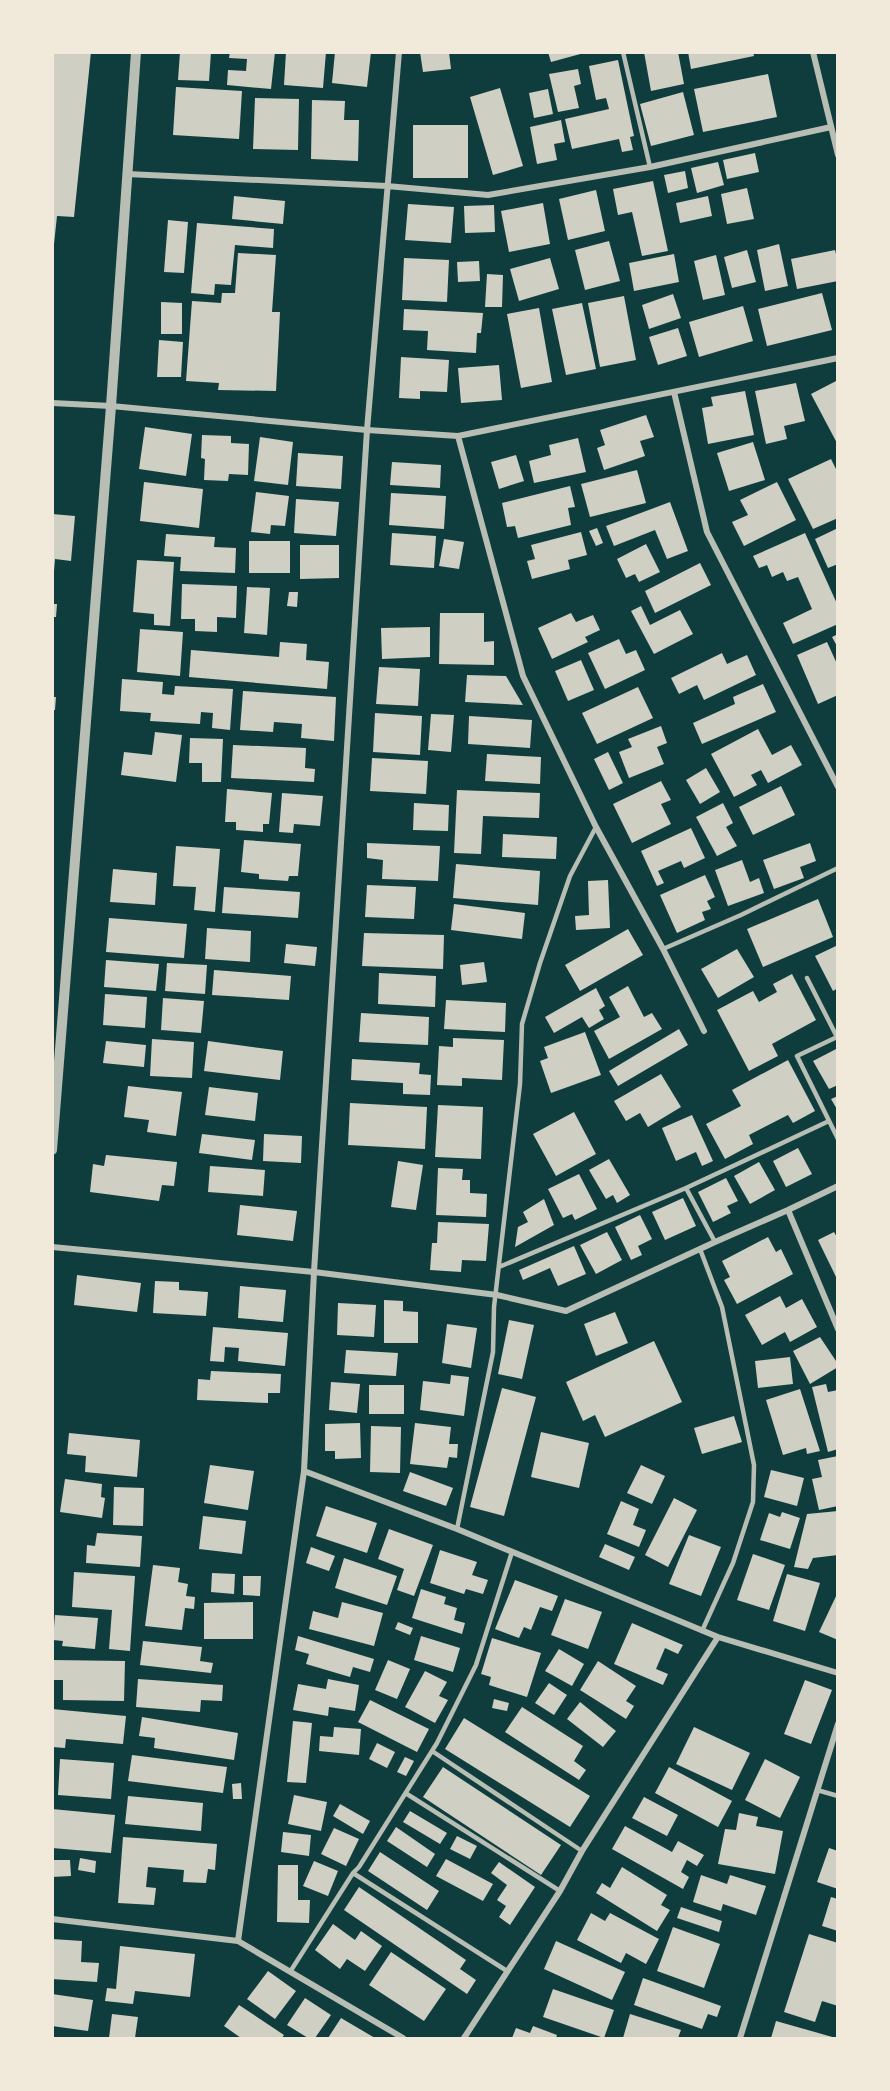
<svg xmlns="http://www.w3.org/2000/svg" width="890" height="2091" viewBox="0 0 890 2091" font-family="'Varela Round',sans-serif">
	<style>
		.building { fill: #cfcfc3 }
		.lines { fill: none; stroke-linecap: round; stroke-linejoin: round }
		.service { stroke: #b8beb3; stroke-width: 4.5 }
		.minor { stroke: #b8beb3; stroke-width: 6 }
		.tertiary { stroke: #b8beb3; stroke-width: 10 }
	</style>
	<rect width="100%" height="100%" fill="#0f3d3e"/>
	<path class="building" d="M52,52H91L74,217L57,216L54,244H52Z
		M180,52H211L209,81L178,80Z
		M230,52H275L271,89L227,85L228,70L246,71L247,59L229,58Z
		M286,52H326L323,88L284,85Z
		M335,52H371L367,87L332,83Z
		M420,52H449L451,69L423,72Z
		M548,52H584V53L551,62Z
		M644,52H678L684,84L651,91Z
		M688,52H753L754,56L691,69Z
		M618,60L634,136L630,137L633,150L622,152L619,139L572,149L565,119L609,109L606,98L596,100L589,66Z
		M578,69L581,84L574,86L579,108L558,112L549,74Z
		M768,74L777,117L703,132L694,89Z
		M176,87L242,91L239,139L173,135Z
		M500,88L523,166L493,175L470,97Z
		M548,89L553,114L534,118L529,93Z
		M683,92L694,135L651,146L640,104Z
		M255,98L299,99L298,150L253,149Z
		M312,100L345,101L344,120H359L358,161L311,159Z
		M561,120L565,142L554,144L557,160L537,164L530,127Z
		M413,125H468V178H413Z
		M755,153L759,172L727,179L723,160Z
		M718,162L724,185L697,193L691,168Z
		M685,171L688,188L668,193L664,175Z
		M653,181L668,251L642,256L632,212L618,215L613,189Z
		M747,188L754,219L727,224L721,194Z
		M596,190L605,231L568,240L559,199Z
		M234,196L285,201L283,224L232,219Z
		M708,196L712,216L680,223L676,203Z
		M543,203L550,244L509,252L501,211Z
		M408,204L454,207L451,243L405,240Z
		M494,205L495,232L465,233L464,206Z
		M168,220L188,222L184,273L164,272Z
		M197,223L274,229L273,248L235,245L231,285L215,284L214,295L191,293Z
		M609,241L620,281L585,290L575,250Z
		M779,244L788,286L765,291L757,250Z
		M747,250L756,282L732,288L724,257Z
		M835,250L838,262V281L797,289L791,259Z
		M238,253L276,255L272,312H280L276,391L218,390L219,383L186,381L192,301L221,303L222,293H235Z
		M674,254L679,282L634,291L629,263Z
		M716,255L725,295L703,300L694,261Z
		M404,258L449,260L447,302L402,300Z
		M550,258L559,289L519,301L510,269Z
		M479,261L480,281L458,282L457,262Z
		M487,274L503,275L502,307H485Z
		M822,293L832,330L767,346L758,309Z
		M673,294L681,318L649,329L642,305Z
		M624,296L636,360L600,367L588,303Z
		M161,302L182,303V334H161Z
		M582,303L596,369L566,375L552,309Z
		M743,306L753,341L699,357L689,322Z
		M539,308L552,382L521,388L507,314Z
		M404,309L483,313L481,333H477L476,353L427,350L428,331L403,330Z
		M678,328L687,356L658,365L649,337Z
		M159,340L183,342L181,377H157Z
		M401,357L449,360L447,392L420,391V399L399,398Z
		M499,365L502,400L461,403L458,368Z
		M838,380V445L811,394Z
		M796,383L805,421L784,426L787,439L766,444L755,391Z
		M745,391L754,435L708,444L702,408L713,406L711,397Z
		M646,415L654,437L640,441L645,456L604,470L597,448L605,445L600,430Z
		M145,427L192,434L186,476L139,469Z
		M202,435L231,436V443L249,444L248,475L229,474L228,481L204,480L205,459L201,458Z
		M260,437L293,442L288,485L254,481Z
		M578,438L586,472L534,483L529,461L551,455L549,445Z
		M753,442L765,480L729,491L717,453Z
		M298,453L343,456L341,489L296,486Z
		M516,455L524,481L499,489L491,462Z
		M831,459L838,473V518L813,529L788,479Z
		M392,462L441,465L440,488L390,485Z
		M637,470L646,503L590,517L581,484Z
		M144,482L203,489L199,528L140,521Z
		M777,482L796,520L744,546L732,522L748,515L740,500Z
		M570,486L575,507L568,508L571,525L518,538L515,526L507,527L502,503Z
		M256,492L289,496L285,526L271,525L270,534L251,532Z
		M391,493L446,496L444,529L389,525Z
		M296,499L339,502L336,536L294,533Z
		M670,502L688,551L667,559L655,530L614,546L606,526Z
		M52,514L75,516L71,561L55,559L54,571H52Z
		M597,528L603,543L596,546L589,531Z
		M838,528V564L828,568L815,539Z
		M581,532L587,555L568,560L570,569L532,579L527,561L535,559L531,545Z
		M392,533L436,536L434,568L390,565Z
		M805,533L838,606V624L793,644L783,623L812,609L798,577L787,581L783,572L772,577L767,565L759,568L753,556Z
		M166,534L215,537L214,547L236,548L235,573L180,571L181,557L164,556Z
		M444,539L464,542L459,569L439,566Z
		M249,541H290V573H249Z
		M646,544L660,572L639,582L635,574L626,578L617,559Z
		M300,545H339V578L300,579Z
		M137,560L174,562L170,626L154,625V614L133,612Z
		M700,563L711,585L655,613L645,591Z
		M182,584L237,586L236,618L217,617V632L195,631V619H181Z
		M247,587L270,588L267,635L244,633Z
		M289,592H298L297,607L287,606Z
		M52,604H57L56,617H52Z
		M641,606L650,625L680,610L693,634L654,654L631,611Z
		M440,613H484V642L494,641V665L439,664Z
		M571,613L576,622L593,615L600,630L585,637L588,642L552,659L538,628Z
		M430,627V657L382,659L381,628Z
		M140,629L183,632L180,676L137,672Z
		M838,634V648L832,637Z
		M619,639L626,654L636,650L645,670L605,689L588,653Z
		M280,642L307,644L306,660L329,662L327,689L189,677L191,650L279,657Z
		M827,642L838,666V695L818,704L797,655Z
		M722,653L727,664L747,655L756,675L704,700L697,685L679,694L671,678Z
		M581,660L594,690L568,701L555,671Z
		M379,667L420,669L418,706L376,704Z
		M467,675L506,676L523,705L465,702Z
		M122,679L163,682L162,694L174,695L175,686L233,689L230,730L212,728L213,713L201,712L200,724L150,721L151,713L120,711Z
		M763,684L776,712L702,744L693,723L735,704L733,697Z
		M638,687L653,718L597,744L582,713Z
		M243,691L336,697L334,741L301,738L302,724L274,722L273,732L240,730Z
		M52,697H56L55,710H52Z
		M375,713L422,716L420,755L373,752Z
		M431,714L454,715L451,752L428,750Z
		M469,716L532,720L530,748L468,744Z
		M661,726L667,743L657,747L664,764L629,778L619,752L632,747L628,739Z
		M758,729L772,755L791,745L802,765L768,783L761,770L751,775L757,785L734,797L711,754Z
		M155,732L182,735L176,782L121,775L124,752L152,755Z
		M190,738L223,739L221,782H202V763H189Z
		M233,745L306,748L305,768L315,769L314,782L231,778Z
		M608,752L623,783L609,790L594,759Z
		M487,754L541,757L540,784L485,781Z
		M372,758L428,761L426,794L370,791Z
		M706,768L720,792L700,804L686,780Z
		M661,781L671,800L661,804L671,824L632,843L613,804Z
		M781,786L795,815L753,835L739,807Z
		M227,789L272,793L269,824H263V832L236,830V822H225Z
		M457,790L540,793L539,818L483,816L481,854L454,853Z
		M282,793L323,796L320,826L294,824L293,833L279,832Z
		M414,803L449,805L448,831L413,830Z
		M723,803L733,823L726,827L737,846L717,856L696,817Z
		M691,828L705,858L684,868L681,861L658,871L664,883L657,886L641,851Z
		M503,834L557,837L556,859L502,857Z
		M244,840L301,844L298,876H289L288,881L259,879V874L241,872Z
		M367,843L440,846L438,881L382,879L383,860L367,858Z
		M810,843L816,861L800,867L804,878L774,889L763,860Z
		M176,846L220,849L215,912L194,910L196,887L173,886Z
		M742,860L750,882L759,878L764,893L728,906L715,870Z
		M456,864L540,871L538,905L453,898Z
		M113,869L157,873L155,905L110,902Z
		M705,875L715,897L707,901L711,909L702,912L705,920L677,933L660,895Z
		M608,880L610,928L576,930L575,916L589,915L588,881Z
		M367,885L416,887L414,919L365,917Z
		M224,887L300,892L298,918L222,913Z
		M818,899L833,937L763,967L747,929Z
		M454,904L525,913L522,939L451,930Z
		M109,918L187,924L184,958L106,952Z
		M207,928L251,931L250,962L205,959Z
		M628,929L643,955L580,991L565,965Z
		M364,933L444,935L443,969L362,966Z
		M286,944L317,947L315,966L284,963Z
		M838,945V988L833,991L815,956Z
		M737,949L754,977L718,998L701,969Z
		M106,960L159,964L156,991L104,987Z
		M484,962L487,982L462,985L460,965Z
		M167,963L207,965L205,994L165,991Z
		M214,970L291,976L289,1000L212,995Z
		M379,973L436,976L435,1007L378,1004Z
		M792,974L816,1020L772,1044L778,1056L749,1071L717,1010L753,991L759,1002L777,992L773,984Z
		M628,986L644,1017L652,1013L662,1029L609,1059L594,1031L620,1017L609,997Z
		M596,988L605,1006L599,1010L604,1019L589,1028L582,1017L554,1033L545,1017Z
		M105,994L147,997L145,1028L103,1025Z
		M163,998L204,1001L201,1033L161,1030Z
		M446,1000L506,1003L505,1032L444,1029Z
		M361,1013L429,1017L428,1045L359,1042Z
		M679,1029L688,1045L618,1086L609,1071Z
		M585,1032L601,1075L551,1093L540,1061L548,1058L544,1047Z
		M453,1038L504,1040L502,1080L462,1078V1086L437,1085L439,1046L453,1047Z
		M152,1039L194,1042L192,1078L150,1076Z
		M106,1041L146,1045L144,1067L103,1063Z
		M208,1041L283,1051L280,1080L204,1071Z
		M838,1048V1085L829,1089L813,1061Z
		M352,1059L420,1063L419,1074L431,1075L430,1095L403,1094V1083L351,1080Z
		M788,1060L815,1111L793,1123L788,1115L749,1135L753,1144L725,1159L706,1124L741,1106L732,1090Z
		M661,1074L681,1107L648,1127L640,1113L626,1121L614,1101Z
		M128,1086L182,1092L176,1136L147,1132L149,1120L124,1117Z
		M209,1087L258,1093L255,1121L205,1115Z
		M838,1096V1111L831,1099Z
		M350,1103L427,1107L425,1149L348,1145Z
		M438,1105L483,1107L481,1159L435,1157Z
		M574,1112L596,1154L556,1176L533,1134Z
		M692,1115L713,1161L702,1166L696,1152L676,1161L662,1128Z
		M202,1134L255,1140L252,1160L199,1153Z
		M264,1134L302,1136L301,1163L263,1161Z
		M798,1148L812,1174L786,1187L773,1161Z
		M106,1155L177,1162L174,1186L162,1185L159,1201L90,1192L93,1164L104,1166Z
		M609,1159L630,1195L617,1203L613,1195L606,1199L589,1170Z
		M398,1161L423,1165L416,1210L391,1207Z
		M759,1162L775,1190L750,1204L734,1176Z
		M210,1166L265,1170L263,1196L208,1192Z
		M438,1168L463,1169L462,1180H470V1193L487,1194L486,1217L436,1215Z
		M579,1174L597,1209L575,1220L572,1214L563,1218L548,1189Z
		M726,1178L738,1201L727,1206L731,1213L713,1222L698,1192Z
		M683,1198L696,1226L665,1240L652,1212Z
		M544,1199L554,1225L515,1247L518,1227L528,1222L523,1212Z
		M240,1205L297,1211L293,1241L237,1235Z
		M640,1215L652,1239L638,1246L642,1255L631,1260L615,1227Z
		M438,1222L489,1224L486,1261L462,1260L461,1272L430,1270L432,1243H437Z
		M607,1232L622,1260L596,1274L580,1245Z
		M834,1232L838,1239V1281L818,1240Z
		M768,1237L776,1252L781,1249L793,1274L737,1304L724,1280L730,1277L722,1261Z
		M574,1246L586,1274L558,1286L550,1268L523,1280L519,1270Z
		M77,1275L141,1283L137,1312L74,1305Z
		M155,1281L179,1282V1290L208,1292L206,1316L153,1313Z
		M240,1286L286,1290L283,1322L238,1318Z
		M780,1296L786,1308L802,1299L817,1327L790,1342L785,1332L762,1345L745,1315Z
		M384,1300L403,1301V1311L418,1312V1343H384Z
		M338,1303L376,1305L374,1337L337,1335Z
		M615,1312L628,1343L596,1356L584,1324Z
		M509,1320L534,1325L522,1379L498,1374Z
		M447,1324L477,1328L471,1368L442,1363Z
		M213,1327L288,1333L285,1366L238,1361L239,1348L225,1347L224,1362L210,1361Z
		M820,1337L838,1364V1367L810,1384L793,1351Z
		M654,1341L682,1402L605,1437L595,1415L583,1421L566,1382Z
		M346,1350L398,1353L396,1376L344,1373Z
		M790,1357L793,1384L758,1388L755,1361Z
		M211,1371L281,1374L280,1393H268V1403L197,1400L198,1379L210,1380Z
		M451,1375L469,1377L464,1416L420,1410L423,1381L450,1384Z
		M331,1382L360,1384L357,1413L329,1410Z
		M826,1384L828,1392L838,1390V1449L828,1452L812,1387Z
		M369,1385H404V1414H369Z
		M502,1388L536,1397L504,1516L470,1507Z
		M800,1389L820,1451L807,1454L806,1448L783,1455L766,1400Z
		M734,1416L742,1442L702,1454L694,1428Z
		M360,1423L361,1458L335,1459V1451H325V1424Z
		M415,1423L451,1427L449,1444H458L457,1458L449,1457L447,1468L410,1464Z
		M371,1426L401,1427L400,1473L370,1472Z
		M541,1432L589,1443L579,1488L531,1477Z
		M69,1433L140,1440L137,1477L85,1472L86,1456L67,1454Z
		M838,1456V1506L819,1510L812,1479L822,1477L818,1460Z
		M210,1465L254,1471L248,1510L204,1503Z
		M641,1465L665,1476L652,1504L627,1493Z
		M771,1470L804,1478L797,1506L764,1497Z
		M410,1472L453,1488L446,1506L403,1491Z
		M65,1479L102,1484L101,1497L105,1498L102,1518L60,1512Z
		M114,1487L144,1488L143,1526L113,1525Z
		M674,1498L697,1510L668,1567L645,1555Z
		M621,1501L639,1509L633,1525L646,1530L639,1547L607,1534Z
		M326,1506L377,1523L367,1553L316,1536Z
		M838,1511V1555L813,1558L808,1569L794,1567L807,1514Z
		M782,1512L800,1518L790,1549L760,1540L769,1513L780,1517Z
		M203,1516L246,1521L242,1554L199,1549Z
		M389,1529L433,1545L414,1596L397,1590L404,1569L378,1559Z
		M97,1533L142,1536L140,1567L86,1563L87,1545L95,1546Z
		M689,1535L721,1547L701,1596L669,1584Z
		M605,1544L635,1557L629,1570L599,1557Z
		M311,1547L335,1556L329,1571L306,1563Z
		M440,1550L477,1562L472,1575L488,1580L483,1594L466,1589L464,1594L430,1583Z
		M753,1554L785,1565L769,1610L737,1600Z
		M344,1558L397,1576L387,1605L335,1588Z
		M153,1565L180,1568L178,1582L188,1584L186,1596L195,1597L194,1609L185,1608L182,1630L145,1626Z
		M74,1572L135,1576L130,1651L109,1649L112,1610L72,1607Z
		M212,1573L235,1574L234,1594L211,1592Z
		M787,1574L820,1583L805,1631L773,1621Z
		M243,1576H261L260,1596L243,1595Z
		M515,1580L558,1596L552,1611L540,1607L531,1630L524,1627L519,1638L495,1629Z
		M421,1589L446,1597L444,1604L457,1608L454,1620L465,1623L462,1634L412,1618Z
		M838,1592V1640L819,1632Z
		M565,1599L602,1612L588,1649L551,1635Z
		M253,1602V1639H204V1603Z
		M342,1602L383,1613L374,1646L309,1629L313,1611L338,1618Z
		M55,1615L98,1618L95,1649L62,1646L63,1641L53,1640Z
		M398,1622L413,1628L410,1635L395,1629Z
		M632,1623L683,1645L678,1654L665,1648L656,1669L668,1674L663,1685L614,1664Z
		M298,1636L374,1659L370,1672L353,1667L350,1677L306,1664L309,1654L295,1650Z
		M421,1636L460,1648L453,1672L414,1660Z
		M492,1638L541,1653L527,1697L489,1685L491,1677L481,1674Z
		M143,1641L202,1647L200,1661L213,1663L211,1673L140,1665Z
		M559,1649L584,1664L572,1686L545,1671Z
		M52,1660L125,1661L124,1701L63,1700V1680H52Z
		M388,1660L410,1669L397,1699L375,1690Z
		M598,1661L636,1686L626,1701L634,1706L626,1719L580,1690Z
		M425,1671L447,1682L439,1696L448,1700L435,1723L405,1707Z
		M138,1679L223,1685L222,1701L201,1700L200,1712L136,1707Z
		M328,1679L359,1685L355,1711L329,1707L328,1716L293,1710L298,1684L326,1689Z
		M805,1680L832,1690L811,1744L784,1734Z
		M549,1683L567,1695L554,1715L535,1703Z
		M494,1699L509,1703L507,1711L492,1708Z
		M370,1700L429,1729L417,1752L358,1722Z
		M580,1702L616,1731L603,1747L567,1719Z
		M522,1707L583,1746L574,1761L586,1770L579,1780L505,1732Z
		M52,1709L126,1716L123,1744L66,1739L65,1748L52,1747Z
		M142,1717L238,1733L234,1760L154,1748L155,1738L139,1736Z
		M464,1718L590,1796L570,1827L445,1749Z
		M293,1721L312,1723L306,1783L287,1782Z
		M334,1727L361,1729L359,1755L319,1751L320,1736L333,1737Z
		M694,1727L750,1753L732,1790L676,1764Z
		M377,1743L395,1752L387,1768L369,1759Z
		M132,1755L227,1767L223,1793L128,1781Z
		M405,1757L414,1761L406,1776L397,1772Z
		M60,1759L114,1763L111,1799L58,1795Z
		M765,1759L800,1777L780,1818L745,1800Z
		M443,1767L561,1845L541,1875L423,1797Z
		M669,1767L732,1801L718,1827L655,1793Z
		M241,1783L242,1799H233L232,1784Z
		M294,1795L327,1802L321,1831L288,1824Z
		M128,1796L203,1803L201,1831L125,1824Z
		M644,1797L678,1815L667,1836L632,1818Z
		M340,1804L370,1821L363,1834L333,1816Z
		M52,1809L115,1815L111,1853L52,1848Z
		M410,1811L447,1833L440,1844L403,1822Z
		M739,1813L758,1817L756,1826L783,1831L775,1874L718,1864L725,1829L736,1830Z
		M625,1826L672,1852L678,1841L704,1855L697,1866L687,1860L681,1872L689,1877L683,1889L612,1849Z
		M396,1827L435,1854L427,1867L387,1841Z
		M334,1828L359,1839L346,1866L321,1854Z
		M283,1832L311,1835L309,1856L281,1852Z
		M457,1836L477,1846L470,1859L450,1849Z
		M123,1837L217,1844L215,1870L208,1869L206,1883L183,1882L184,1870L148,1867L146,1887L156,1888L154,1905L118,1903Z
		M829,1848L838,1851V1889L817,1882Z
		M380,1852L439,1891L427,1910L368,1871Z
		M80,1858L96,1861L95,1873L78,1870Z
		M446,1859L493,1884L483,1901L436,1876Z
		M52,1860H70L71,1876L52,1877Z
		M314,1861L338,1871L328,1896L303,1886Z
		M499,1862L535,1887L510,1925L499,1917L506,1906L497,1900L507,1885L491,1873Z
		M278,1865H298V1900H310L309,1923L277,1922Z
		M622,1867L667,1895L661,1905L670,1910L657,1931L596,1893L602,1883L610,1888Z
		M701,1875L727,1884L730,1875L766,1886L756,1915L723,1904L721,1911L693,1902Z
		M359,1887L466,1960L460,1969L476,1980L467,1994L344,1910Z
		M831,1897L838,1899V1931L822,1926Z
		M681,1907L722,1921L719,1932L677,1918Z
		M591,1913L605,1921L610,1913L659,1939L646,1964L626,1953L621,1963L577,1940Z
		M333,1924L355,1940L361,1931L382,1946L365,1971L347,1959L340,1969L315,1950Z
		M673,1927L720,1944L704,1988L657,1971Z
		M809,1934L838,1943V2006L822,2001L815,2022L784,2012Z
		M52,1939L82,1941L81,1962L99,1963L97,1982L52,1979Z
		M556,1941L625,1972L612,2000L544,1969Z
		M120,1946L195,1954L190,1997L135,1991L133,2004L105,2001L107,1988L116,1989Z
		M391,1952L446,1989L424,2021L369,1985Z
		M268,1971L296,1991L275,2019L247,1999Z
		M643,1978L721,2006L717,2017L708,2014L702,2029L634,2005Z
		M553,1989L614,2010L604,2038L543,2017Z
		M52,1994L93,2000L88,2031L52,2026Z
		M305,1998L331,2015L315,2038H308L287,2025Z
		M239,2005L284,2035L282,2038H241L224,2026Z
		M112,2014L138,2017L135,2038H109Z
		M630,2014L681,2030L678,2038H623Z
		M341,2018L375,2038H328Z
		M776,2021L836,2038H771Z
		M533,2026L557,2035L556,2038H512L516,2028L530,2033Z"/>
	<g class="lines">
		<path class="service" d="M623,52L650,167
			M663,949L741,915L838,868
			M807,978L837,1037L797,1056L838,1139
			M686,1188L715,1242
			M700,1249L722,1307L754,1465L753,1502L733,1563L702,1631
			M499,1267L686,1188L829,1121
			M457,1529L493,1352L494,1307L520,1084L522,1024L540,963L570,876L596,827
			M432,1751L582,1851
			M817,1790L838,1796
			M407,1794L560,1891
			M353,1873L507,1971
			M290,1972L353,1873L359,1867L437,1743L476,1665L512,1552"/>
		<path class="minor" d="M813,52L838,155
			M127,174L387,186L488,195L650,167L831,127
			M674,392L707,532L838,787
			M52,403L111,406L367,430L458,436L838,358
			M458,436L523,676L596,827L663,949L704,1031
			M788,1210L838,1329
			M52,1247L314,1272L497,1295L566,1311L715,1242L788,1210L838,1186
			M304,1471L457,1529L718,1637L838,1673
			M52,1919L238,1941L403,2038
			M238,1941L304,1471L314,1272L367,430L399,52
			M464,2038L560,1891L582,1851L718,1637
			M740,2038L838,1724"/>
		<path class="tertiary" d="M52,1150L111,406L136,52"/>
	</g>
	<rect width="890" height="2091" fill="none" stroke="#f1e9da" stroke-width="108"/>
</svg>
